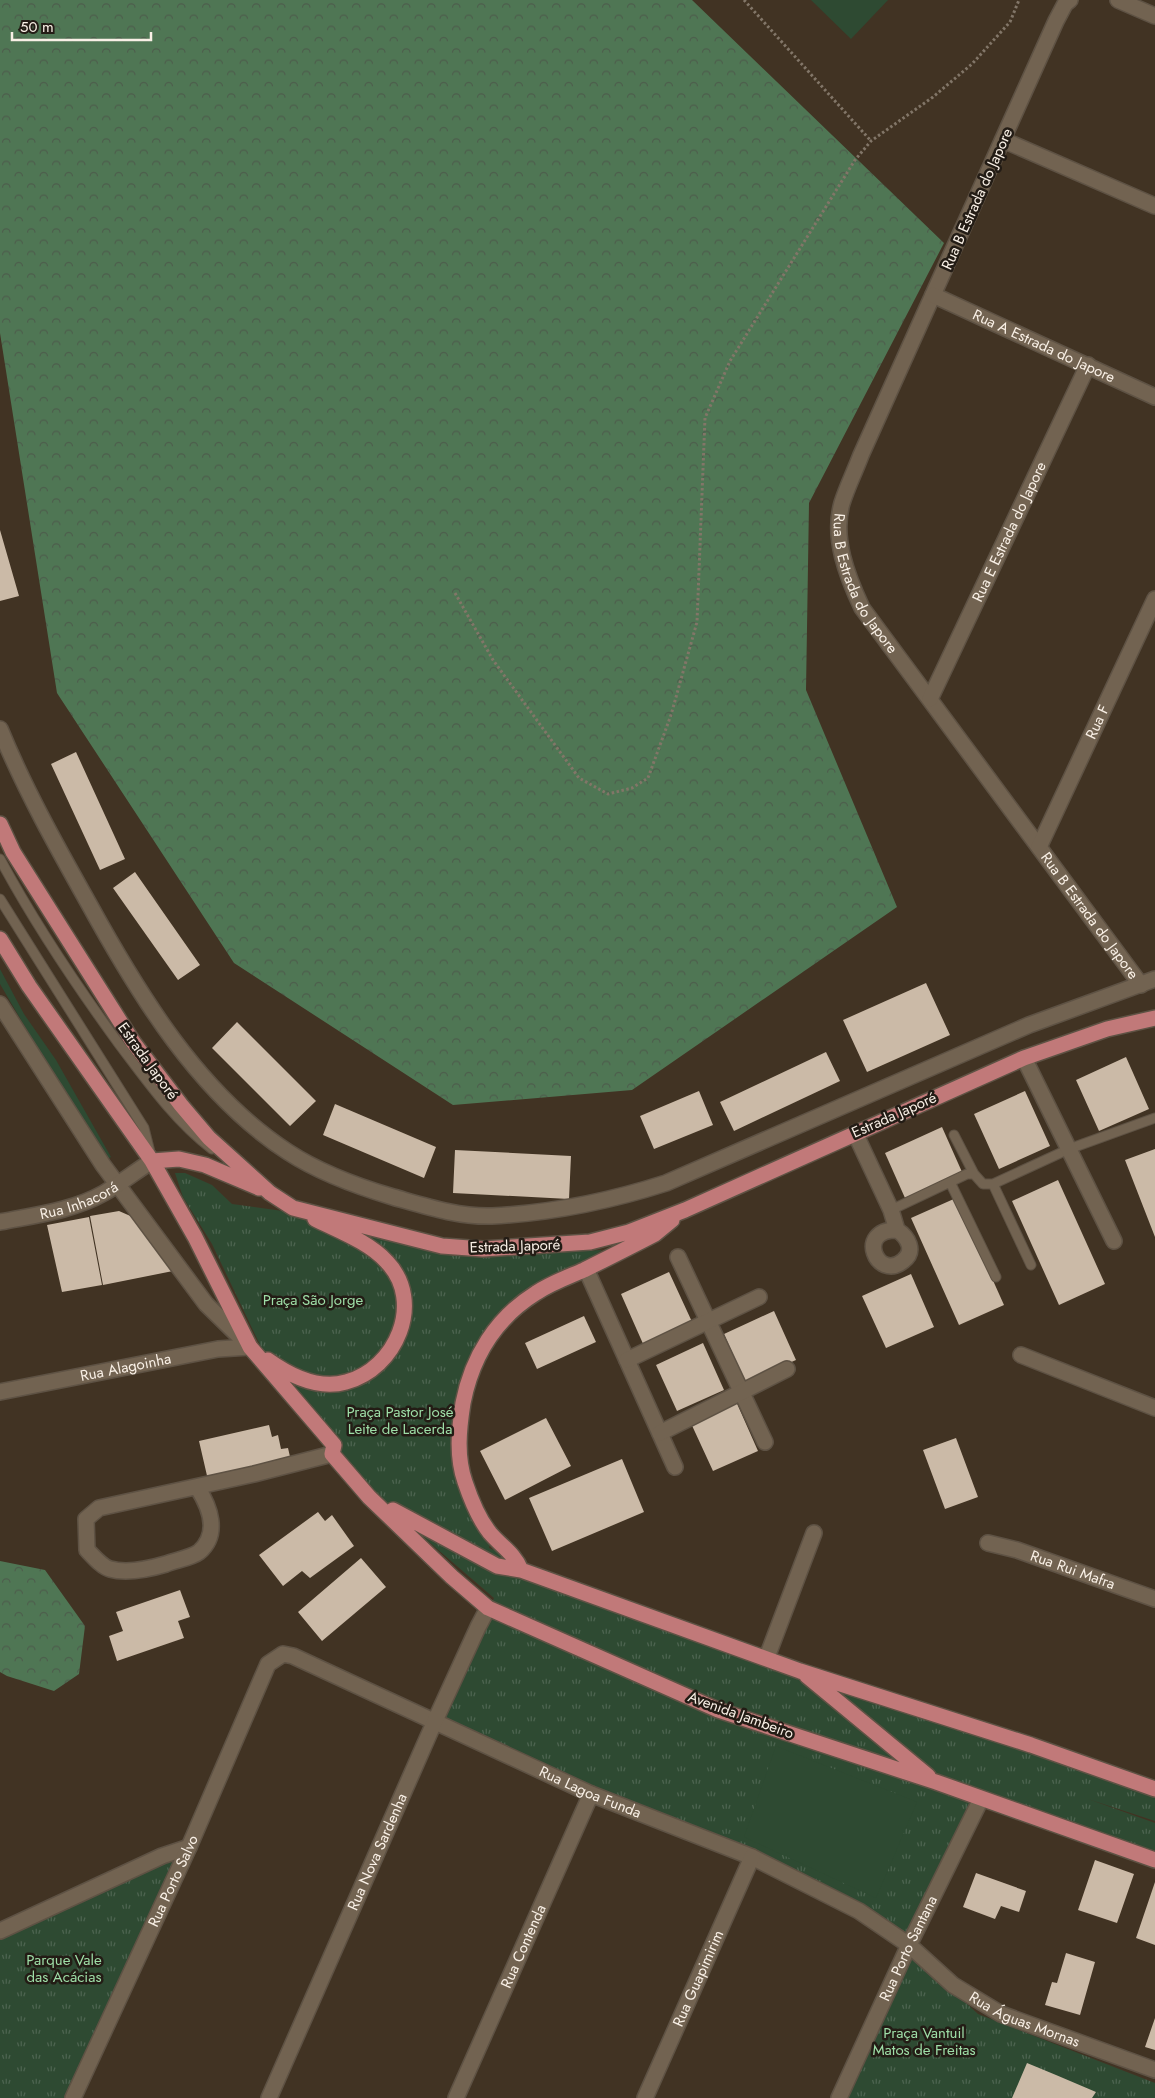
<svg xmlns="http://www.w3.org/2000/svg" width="1155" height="2098" viewBox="0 0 1155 2098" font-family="Jost,sans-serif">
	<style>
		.forest { fill: url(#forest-crowns) }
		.park { fill: url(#park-tufts) }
		.pitch { fill: #2e4a32 }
		.building { fill: #cbbaa7 }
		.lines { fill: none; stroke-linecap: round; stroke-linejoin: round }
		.lane-casing { stroke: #5e5244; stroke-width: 11 }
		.street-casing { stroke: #5e5244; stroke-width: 18 }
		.primary-casing { stroke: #5e5244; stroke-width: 18 }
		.path { stroke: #827668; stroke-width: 3; stroke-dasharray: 2.5 2.5; stroke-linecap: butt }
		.lane { stroke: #726351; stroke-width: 9 }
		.street { stroke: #726351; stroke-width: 15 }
		.primary { stroke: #c17979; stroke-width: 15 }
		.labels { text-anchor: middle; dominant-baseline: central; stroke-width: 5; stroke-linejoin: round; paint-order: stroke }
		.street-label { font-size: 15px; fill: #f9f0e6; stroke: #231c15 }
		.park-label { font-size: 15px; fill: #9edea7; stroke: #231c15 }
	</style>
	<defs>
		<pattern id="forest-crowns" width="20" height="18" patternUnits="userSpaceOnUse" patternTransform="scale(1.25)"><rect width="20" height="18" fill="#4f7654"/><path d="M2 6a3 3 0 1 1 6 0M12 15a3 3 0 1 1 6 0" fill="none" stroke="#4d5d4c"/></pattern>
		<pattern id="park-tufts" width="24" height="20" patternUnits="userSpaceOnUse" patternTransform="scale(1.25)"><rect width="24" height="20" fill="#2e4a32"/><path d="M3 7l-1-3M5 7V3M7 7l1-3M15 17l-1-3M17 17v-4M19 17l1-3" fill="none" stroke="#4d6450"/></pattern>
	</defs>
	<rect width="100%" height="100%" fill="#413323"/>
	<path class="forest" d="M0,0H692L944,243L809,503L806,690L897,907L632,1090L453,1105L234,963L57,693L0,333Z
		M0,1561L45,1570L85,1626L79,1674L54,1691L7,1676L0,1672Z"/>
	<path class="park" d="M175,1173H185L212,1185L232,1204L297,1213L454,1256L602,1250L501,1330L468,1398L466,1472L493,1534L489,1548L767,1662L1155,1791V1821L1088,1799L1155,1823V1857L977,1796L904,1946L978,2014L1155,2083V2098H837L904,1946L873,1914L435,1724L494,1598L371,1492L282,1384L261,1347L212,1244L183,1197Z
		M187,1841L78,2098H0V1929Z"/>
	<path class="pitch" d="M811,0H888L851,39Z
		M0,969L24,1014L56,1060L111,1157L104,1162L0,984Z
		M776,1746L917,1802L876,1898L744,1837Z"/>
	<path class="building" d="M0,530L19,596L0,601Z
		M76,752L125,859L100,870L51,764Z
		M135,872L200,965L178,980L113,888Z
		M926,983L950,1035L867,1072L843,1020Z
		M237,1022L316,1101L290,1126L212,1048Z
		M826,1052L840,1081L734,1131L720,1102Z
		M1126,1057L1149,1109L1099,1131L1076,1080Z
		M699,1091L713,1125L654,1149L640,1116Z
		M1025,1091L1050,1146L999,1169L974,1114Z
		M335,1104L436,1147L424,1178L323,1135Z
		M942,1127L962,1172L905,1198L885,1153Z
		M1155,1149V1237L1125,1160Z
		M455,1150L571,1156L569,1199L453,1193Z
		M1058,1180L1105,1284L1059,1305L1012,1201Z
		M956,1198L1004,1305L959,1325L911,1218Z
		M119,1211L135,1218L173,1271L103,1285L90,1216Z
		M89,1217L102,1285L62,1292L47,1225Z
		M669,1272L693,1324L644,1346L621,1294Z
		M911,1274L934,1327L886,1348L862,1296Z
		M774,1311L796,1360L745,1382L724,1334Z
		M584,1316L596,1342L537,1369L525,1343Z
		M703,1343L724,1390L677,1411L656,1365Z
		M735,1399L758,1451L713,1471L689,1419Z
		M546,1418L571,1466L505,1500L480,1451Z
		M269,1425L272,1437L278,1435L281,1449L288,1448L291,1461L208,1480L199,1441Z
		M956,1438L978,1497L945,1509L923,1450Z
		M622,1459L644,1512L552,1551L529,1498Z
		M318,1512L325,1521L332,1515L354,1546L310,1578L302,1571L283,1586L259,1555Z
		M361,1558L386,1587L322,1641L298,1612Z
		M180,1590L190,1617L178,1621L184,1638L117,1661L109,1636L123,1631L116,1612Z
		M1095,1860L1134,1874L1117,1923L1078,1910Z
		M976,1873L1026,1891L1019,1912L1001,1906L995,1919L963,1907Z
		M1155,1882V1945L1136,1938Z
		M1066,1953L1095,1962L1080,2015L1045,2005L1052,1982L1057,1983Z
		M1155,2018V2050L1145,2047Z
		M1027,2063L1056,2075L1096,2092L1092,2098H1012Z"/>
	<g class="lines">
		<g class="lane-casing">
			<path id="lane" d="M0,859C35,924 76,985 119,1044C147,1081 175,1121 212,1149
				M0,899L144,1128L151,1156
				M954,1135L974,1174
				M950,1182L996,1277
				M993,1184L1031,1265
				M891,1210L967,1174H974L983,1184H993L1069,1149L1155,1118"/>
		</g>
		<g class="street-casing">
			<g id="street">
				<path id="s1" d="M1070,0L1065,4L1056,21L861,455C855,471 847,487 842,503C832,538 847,576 862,608L1141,985"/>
				<path d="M1118,0L1155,16"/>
				<path d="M1003,140L1155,206"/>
				<path id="s2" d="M933,295L1155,397"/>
				<path id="s3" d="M930,699L1088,365"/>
				<path d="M0,729C25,790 57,847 89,904C139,995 199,1094 288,1152C320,1173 356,1186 393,1197C425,1206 458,1217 492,1216C552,1213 610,1201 666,1183L1029,1025L1155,979"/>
				<path id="s4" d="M1039,847L1155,599"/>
				<path d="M0,1004L103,1165L206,1304L248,1345"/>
				<path d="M1024,1058L1114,1241"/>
				<path d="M855,1133L891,1210L897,1230C908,1237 916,1251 903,1261C877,1282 855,1229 897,1230"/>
				<path id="s5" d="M0,1222C35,1215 72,1211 104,1193C120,1184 136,1171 152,1161"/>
				<path d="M678,1257L765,1442"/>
				<path d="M586,1269L675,1467"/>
				<path d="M1021,1355L1155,1408"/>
				<path d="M627,1360L759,1297"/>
				<path id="s6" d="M0,1392L218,1349L250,1347"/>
				<path d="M660,1433L787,1369"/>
				<path d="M197,1487C210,1507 220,1534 199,1552C191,1558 176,1560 166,1564C149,1569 128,1574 110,1569C102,1567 93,1556 87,1550L86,1519L99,1508L254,1474L332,1454"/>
				<path id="s7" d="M988,1543L1017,1550L1155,1599"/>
				<path d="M767,1657L814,1533"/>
				<path d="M0,1931L162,1856L189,1847"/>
				<path id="s8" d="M73,2098L189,1847L268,1664L283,1654L293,1656L591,1794L752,1857L859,1911L909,1945L953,1985L1001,2014L1155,2070"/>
				<path id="s9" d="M269,2098L434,1723L478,1627L488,1608"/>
				<path id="s10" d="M456,2098L591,1794"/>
				<path id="s11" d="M645,2098L752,1857"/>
				<path id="s12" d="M839,2098L909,1945L981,1799"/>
			</g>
		</g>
		<g class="primary-casing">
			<path id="primary" d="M0,824L13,852L133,1042L181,1105L209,1138L270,1193L293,1208L442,1246L483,1249L590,1242L629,1232L685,1210L1024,1058L1107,1029L1155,1018
				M0,939L29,986L152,1161L195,1237L250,1347L334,1445L332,1454L369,1497L452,1577L488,1608L718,1710L936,1782L1155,1860
				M152,1161L179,1159L205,1165L259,1188
				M268,1360C289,1375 318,1390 346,1382C396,1369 425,1302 387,1262C369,1242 339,1231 315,1219
				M393,1510L497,1566L521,1570L800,1671L1031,1745L1155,1789
				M521,1570C515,1554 501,1546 490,1533C478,1518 471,1500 465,1482C456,1456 459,1429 463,1403C472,1357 496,1318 536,1293C551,1283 568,1277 584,1270C608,1258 632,1246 655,1234L672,1220
				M807,1676L928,1776"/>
		</g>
		<path class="path" d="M744,0L871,141
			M455,593L493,660L579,778L608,794L632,788L648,778L671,715L697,622L705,418L730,361L855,160L871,141L933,97L972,64L1010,22L1019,0"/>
		<use href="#lane" class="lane"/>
		<use href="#street" class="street"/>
		<use href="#primary" class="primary"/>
	</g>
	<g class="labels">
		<g class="street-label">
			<text transform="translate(977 199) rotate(-66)">Rua B Estrada do Japore</text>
			<text stroke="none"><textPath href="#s2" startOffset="122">Rua A Estrada do Japore</textPath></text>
			<text stroke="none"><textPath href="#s3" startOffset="185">Rua E Estrada do Japore</textPath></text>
			<text stroke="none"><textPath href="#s1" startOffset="640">Rua B Estrada do Japore</textPath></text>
			<text stroke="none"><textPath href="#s4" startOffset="138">Rua F</textPath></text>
			<text stroke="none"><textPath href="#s1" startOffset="1045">Rua B Estrada do Japore</textPath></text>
			<text transform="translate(148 1061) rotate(54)">Estrada Japoré</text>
			<text transform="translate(894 1115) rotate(-24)">Estrada Japoré</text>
			<text stroke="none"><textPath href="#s5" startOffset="82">Rua Inhacorá</textPath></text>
			<text transform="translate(515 1246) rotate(-2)">Estrada Japoré</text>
			<text stroke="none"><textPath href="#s6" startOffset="128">Rua Alagoinha</textPath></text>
			<text stroke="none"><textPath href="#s7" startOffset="89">Rua Rui Mafra</textPath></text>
			<text transform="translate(741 1715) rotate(20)">Avenida Jambeiro</text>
			<text stroke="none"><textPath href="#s8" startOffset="831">Rua Lagoa Funda</textPath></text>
			<text stroke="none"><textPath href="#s9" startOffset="269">Rua Nova Sardenha</textPath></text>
			<text stroke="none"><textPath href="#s8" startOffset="239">Rua Porto Salvo</textPath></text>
			<text stroke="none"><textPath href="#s10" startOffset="166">Rua Contenda</textPath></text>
			<text stroke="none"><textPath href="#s12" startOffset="165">Rua Porto Santana</textPath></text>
			<text stroke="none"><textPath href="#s11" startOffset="131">Rua Guapimirim</textPath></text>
			<text stroke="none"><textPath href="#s8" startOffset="1325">Rua Águas Mornas</textPath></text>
		</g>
		<g class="park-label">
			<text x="313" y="1300">Praça São Jorge</text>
			<text x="400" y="1412">Praça Pastor José<tspan x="400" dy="17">Leite de Lacerda</tspan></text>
			<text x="64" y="1960">Parque Vale<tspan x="64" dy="17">das Acácias</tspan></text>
			<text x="924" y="2033">Praça Vantuil<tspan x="924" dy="17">Matos de Freitas</tspan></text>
		</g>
	</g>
	<path d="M12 32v8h139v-8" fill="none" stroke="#f9f0e6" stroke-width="2.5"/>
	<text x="20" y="32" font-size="15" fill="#f9f0e6" stroke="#231c15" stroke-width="4" paint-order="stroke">50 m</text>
</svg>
